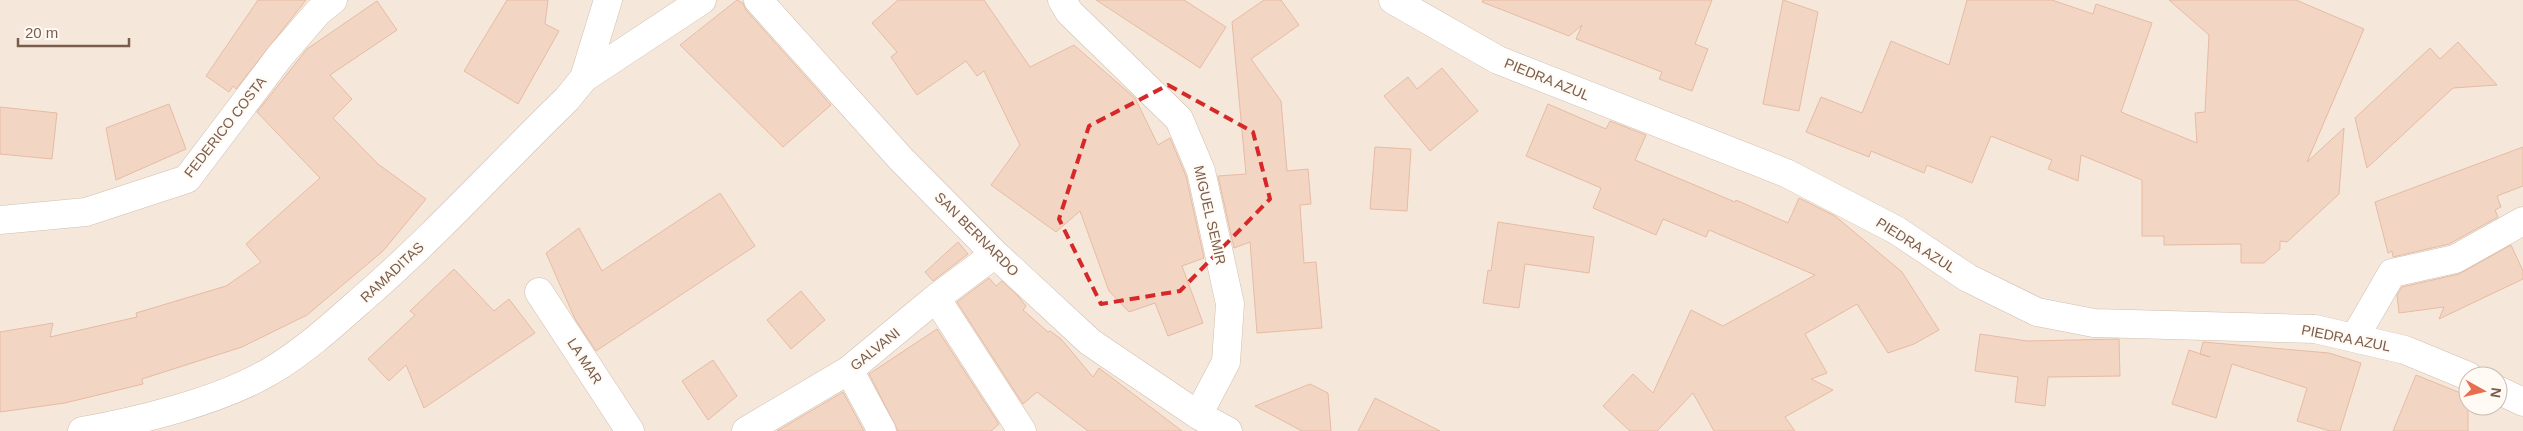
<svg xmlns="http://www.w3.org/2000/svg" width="2523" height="431" viewBox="0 0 2523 431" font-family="Helvetica,sans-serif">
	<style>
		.residential { fill: #f5e8da; fill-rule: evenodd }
		.building { fill: #f3d5c3; stroke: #e6bba3 }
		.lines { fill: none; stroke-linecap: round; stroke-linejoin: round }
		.minor-casing { stroke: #d1beb0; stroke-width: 29 }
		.minor { stroke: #fff; stroke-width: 28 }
		.marked { fill: none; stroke: #d62828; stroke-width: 4; stroke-dasharray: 10 6; stroke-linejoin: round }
		.labels { text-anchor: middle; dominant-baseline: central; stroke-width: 4; stroke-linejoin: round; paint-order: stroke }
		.street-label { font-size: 14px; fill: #7a5c4d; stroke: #fffaf3 }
	</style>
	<rect width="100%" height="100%" fill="#fdf6ec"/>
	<path class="residential" d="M0,0H2523V431H0ZM2468,376H2498V406H2468Z"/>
	<path class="building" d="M258,0H306L236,89L233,86L229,92L206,76Z
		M507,0H548L545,24L559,31L518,104L464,71Z
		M737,0L743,3L746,10L831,105L783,147L680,45Z
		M898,0H984L1030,67L1074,45L1135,98L1158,145L1170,138L1186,176L1204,258L1182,266L1203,323L1168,336L1155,303L1129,312L1109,291L1080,211L1056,232L991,185L1020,145L984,71L977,76L966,61L917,95L891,57L897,52L872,23Z
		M1096,0H1184L1226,27L1200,68Z
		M1264,0H1281L1299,25L1251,59L1281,101L1287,171L1308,169L1311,204L1300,205L1304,263L1316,262L1322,328L1257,333L1250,242L1234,248L1218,176L1246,174L1232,22Z
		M1483,0H1712L1695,44L1708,49L1692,91L1659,79L1662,72L1576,39L1582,25L1569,36L1482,2Z
		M1783,0L1818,12L1799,111L1763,104Z
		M1967,0H2052L2093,14L2096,4L2152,23L2121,112L2197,143L2195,113L2205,112L2209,35L2169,0H2296L2364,29L2307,162L2344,128L2339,194L2287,242L2280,241V249L2264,263H2241V244L2164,245V236H2142V180L2081,155L2078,181L2048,169L2052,160L1991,136L1972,183L1927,165L1924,173L1871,151L1869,157L1806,132L1821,97L1862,113L1891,41L1949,65Z
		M377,1L397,30L330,75L352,99L333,118L378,164L426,199L383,251L307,315L242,347L142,379L143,384L65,403L0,412V332L53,323L50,337L137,317L136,313L226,286L261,262L246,244L320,178L257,112L307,49Z
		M2458,42L2497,85L2453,88L2367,168L2355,118L2430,48L2440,59Z
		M1442,68L1478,111L1430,151L1384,96L1408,77L1417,89Z
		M169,104L186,149L116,180L106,128Z
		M1548,104L1606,129L1610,121L1646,135L1635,160L1735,202L1736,200L1788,223L1799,198L1835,216L1902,272L1939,330L1914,344L1888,353L1857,304L1805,334L1827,373L1811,379L1833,390L1785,417L1795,431H1714L1693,393L1657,431H1630L1603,406L1633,374L1653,393L1691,310L1723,326L1815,275L1709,230L1706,237L1663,219L1656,235L1593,208L1601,188L1526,156Z
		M0,107L57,113L52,159L0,154Z
		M1375,147L1411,149L1407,211L1370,209Z
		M2523,147V186L2497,196L2501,207L2495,210L2498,217L2449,244L2393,257L2392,251L2388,253L2375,202Z
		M720,193L755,246L596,351L575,319L546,253L579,228L602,271Z
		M1498,222L1594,237L1589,273L1525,264L1519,308L1483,303L1488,270L1491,271Z
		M958,242L968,254L933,281L925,272Z
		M2511,245L2523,271V279L2439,319L2444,307L2399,313L2397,295L2402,287L2459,274Z
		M454,269L494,311L509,299L535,333L424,408L406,365L389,381L368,359L415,315L410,311Z
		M989,278L996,286L1002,281L1018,296L1026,306L1023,310L1048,332L1050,331L1061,339L1093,377L1099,368L1182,431H1088L1037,392L1023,404L957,302Z
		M801,291L825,320L791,349L767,320Z
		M937,329L999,424L991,431H898L869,374Z
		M1980,334L2027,341L2119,339L2120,376L2048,377L2045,406L2015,402L2018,377L1975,371Z
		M2203,342L2329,353L2361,363L2340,431H2330L2297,421L2307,388L2232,364L2216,418L2172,404L2189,350L2210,357L2200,354Z
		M713,360L737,396L708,420L682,381Z
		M2416,375L2468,396V431H2393Z
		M1310,384L1328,393L1331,431H1302L1255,406Z
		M843,392L864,431H777Z
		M1375,398L1440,431H1358Z"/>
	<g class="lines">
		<g class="minor-casing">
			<path id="minor" d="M758,0L901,159L995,254L1090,342L1198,415L1228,431
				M1062,0L1069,12L1179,119L1201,171L1230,304L1226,362L1198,415
				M1393,0L1498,60L1786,173L1896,230L1968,278L2037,312L2094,323L2315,329L2405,350L2468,376
				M584,78L702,0
				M0,220L86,212L187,179L280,56L318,12L333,0
				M539,292L630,431
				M936,298L1022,431
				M2355,337L2392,273L2455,259L2523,221
				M849,370L882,431
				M2498,390L2523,402
				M82,431C139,421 219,401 269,372C302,353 333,325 361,300C434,237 498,166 567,99L584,78L608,0
				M746,431L849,370L936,298L995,254"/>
		</g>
		<use href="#minor" class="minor"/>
	</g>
	<path class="marked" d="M1168,85L1253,132L1270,199L1180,291L1101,304L1059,219L1089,126Z"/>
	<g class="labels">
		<g class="street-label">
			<text transform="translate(1547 79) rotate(22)">PIEDRA AZUL</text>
			<text transform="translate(225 127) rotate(-52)">FEDERICO COSTA</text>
			<text transform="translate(1210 215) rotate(77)">MIGUEL SEMIR</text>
			<text transform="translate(977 234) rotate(45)">SAN BERNARDO</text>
			<text transform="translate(1916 245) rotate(32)">PIEDRA AZUL</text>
			<text transform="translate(392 272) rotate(-43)">RAMADITAS</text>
			<text transform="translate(2346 338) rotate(11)">PIEDRA AZUL</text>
			<text transform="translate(875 349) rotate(-39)">GALVANI</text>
			<text transform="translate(585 361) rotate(57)">LA MAR</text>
		</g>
	</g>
	<g transform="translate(2483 391) rotate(98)"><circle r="24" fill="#fffaf3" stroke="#cabbb1"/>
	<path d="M0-4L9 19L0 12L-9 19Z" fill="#e76f51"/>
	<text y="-8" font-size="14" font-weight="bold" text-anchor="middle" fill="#7a5c4d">N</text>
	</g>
	<path d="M18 38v8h111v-8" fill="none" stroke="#7a5c4d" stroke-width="2.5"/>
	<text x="25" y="38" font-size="15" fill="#7a5c4d" stroke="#fffaf3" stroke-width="4" paint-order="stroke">20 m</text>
</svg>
